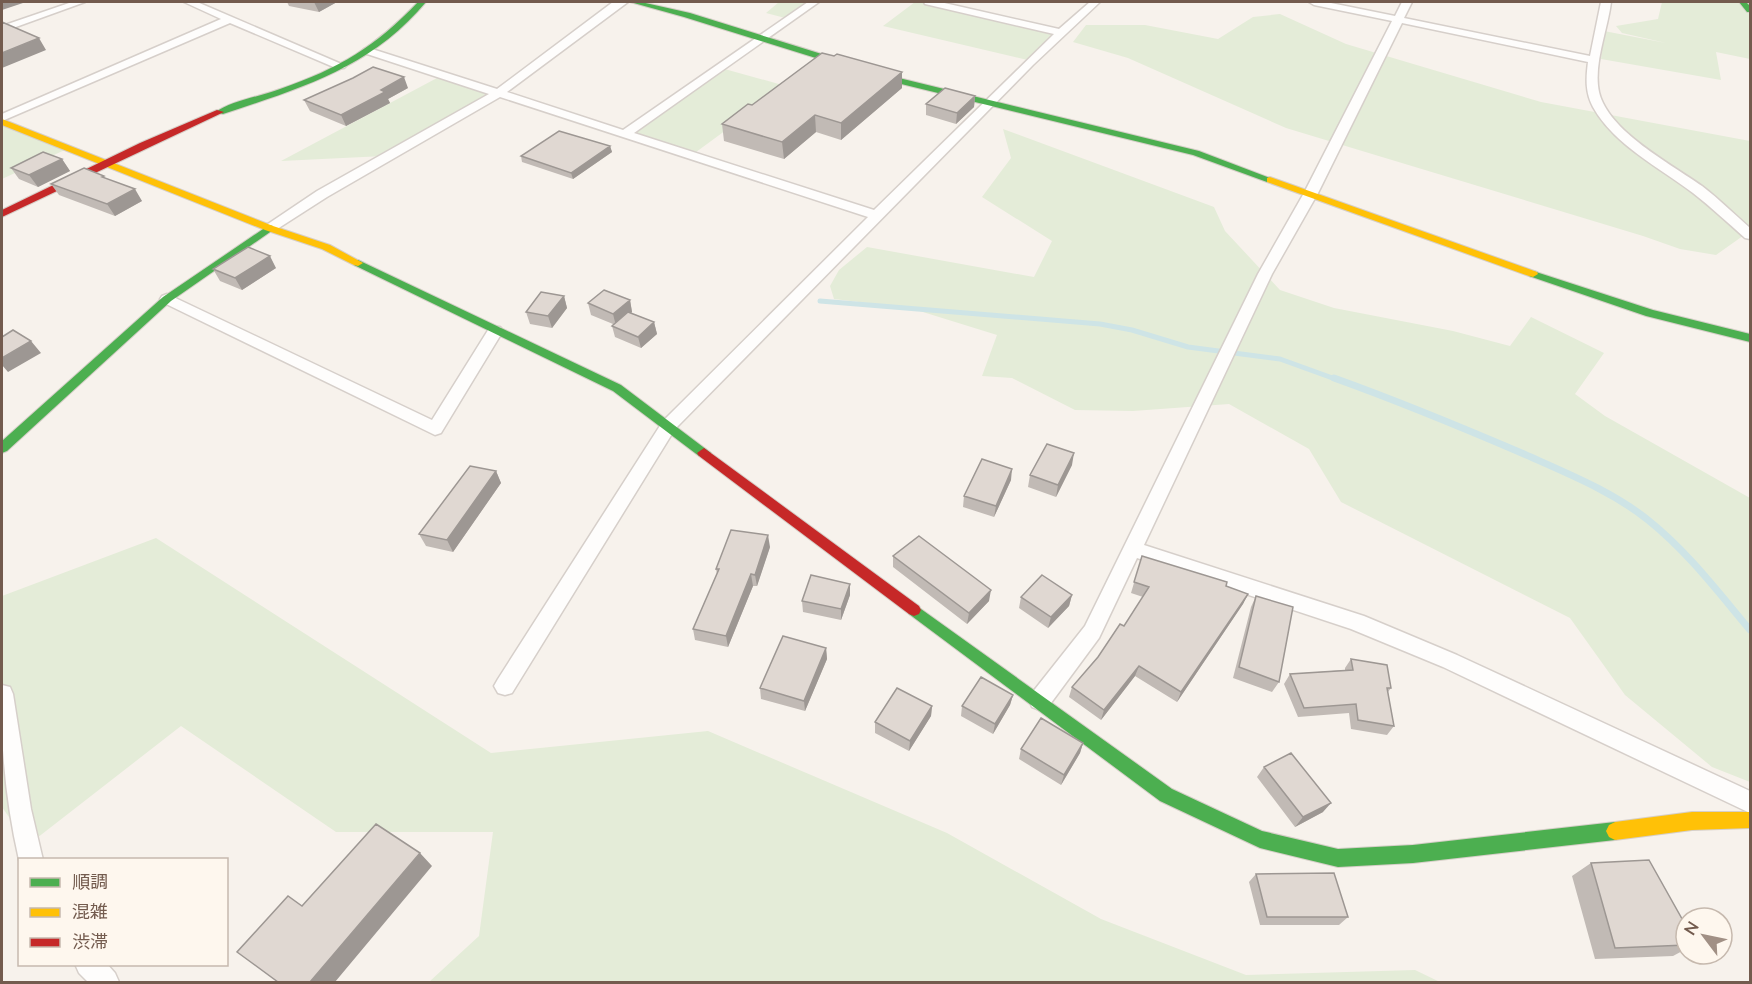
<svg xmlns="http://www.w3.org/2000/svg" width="1752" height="984" viewBox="0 0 1752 984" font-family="Lato,'Noto Sans JP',sans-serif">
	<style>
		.green { fill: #e4ecd8 }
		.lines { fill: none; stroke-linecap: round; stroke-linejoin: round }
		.stream-far1 { stroke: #cee4e6; stroke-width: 5 }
		.stream { stroke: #cee4e6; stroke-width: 7 }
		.street-casing { stroke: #d6cfca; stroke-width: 3 }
		.fast-casing { stroke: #d6cfc8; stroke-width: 2 }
		.slow-casing { stroke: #d6cfc8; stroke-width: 2 }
		.jam-casing { stroke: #d6cfc8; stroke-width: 2 }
		.street { fill: #fefdfc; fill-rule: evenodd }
		.fast { fill: #4caf50; fill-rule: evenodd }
		.slow { fill: #ffc107; fill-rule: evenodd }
		.jam { fill: #c62828; fill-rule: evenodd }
		.wall { fill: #c1bab5 }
		.shaded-wall { fill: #9d9793 }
		.building { fill: #e0d8d2; stroke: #9d9793; stroke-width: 1.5 }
	</style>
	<rect width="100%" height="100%" fill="#f7f2ec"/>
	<path class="green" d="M779,2H814L789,19L766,13Z
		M915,2H929L1062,33L1032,61L883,26Z
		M1662,2H1750V59L1716,52L1721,80L1601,59L1604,31L1666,43L1622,33L1616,26L1658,19Z
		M1280,14L1346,44L1541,102L1750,141V235L1747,233L1716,255L1680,249L1643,236L1286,128L1128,58L1073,42L1086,25H1145L1218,39L1253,17Z
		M721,68L786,86L692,155L629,132Z
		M437,78L493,91L384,156L281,161Z
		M2,122L69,148L2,179Z
		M1003,129L1214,207L1225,231L1280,290L1334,308L1453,331L1510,346L1531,317L1604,353L1575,394L1605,416L1750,498V782L1712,767L1625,695L1570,618L1341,502L1309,449L1229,404L1133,411L1075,410L1012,378L982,376L997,335L910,308L834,299L830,286L839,270L867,247L1034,277L1052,241L982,197L1011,158Z
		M156,538L491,753L708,731L947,833L1101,919L1246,975L1415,970L1440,982H429L479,936L493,832H336L181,726L28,845L2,807V596Z"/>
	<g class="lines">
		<path class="stream-far1" d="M820,301L1100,324L1132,330L1188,347L1280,359L1338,380"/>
		<path class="stream" d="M1334,378C1398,401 1461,427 1524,454C1566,473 1612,491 1648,520C1687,551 1718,592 1750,630"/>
		<g class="street-casing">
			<path id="street" d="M72,2H85L2,32V26Z
				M184,2H197L346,66L344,68H336L230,23L2,121V114L221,19Z
				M613,2H628L507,92L623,130L808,2H819L634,133L874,210L1054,34L925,4L924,2H940L1059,29L1090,2H1100L1033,65L675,429L512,693L505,695L498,693L494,686L498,679L663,421L868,217L500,97L327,197L274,231H264L262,228L317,191L489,94L364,53V49H372L497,89Z
				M1309,2H1326L1395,16L1402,2H1412L1404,18L1590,56L1601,2H1611C1608,29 1593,64 1599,92C1608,131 1671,164 1702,186C1719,199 1734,214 1750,228V239L1745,238C1728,223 1711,207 1693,193C1659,167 1614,145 1593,107C1585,92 1586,78 1588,62L1402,23L1318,193L1272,274L1144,545L1364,616L1457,655L1750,791V813L1443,667L1351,629L1137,558L1099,638L1048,707L1040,710L1032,707L1029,700L1032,693L1085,626L1258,274L1304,193L1392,21L1314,5Z
				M167,294L432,420L490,327H500L503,331L441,433L435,435L162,302L160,299L162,296Z
				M2,685L10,687L13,694L31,809L43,860H19C6,803 0,743 2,685Z
				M75,964H107L115,973L119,982H88L79,973Z"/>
		</g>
		<g class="fast-casing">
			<path id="fast" d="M418,2H426C371,68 301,88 223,114L216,112C230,101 262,96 280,89C340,68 375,47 418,2Z
				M630,2H641L690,13L899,78L1199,151L1275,180L1267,182L1193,155L893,82L684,17Z
				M1739,2H1746L1750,6V12H1747Z
				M269,225L273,226V230L171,301L7,451L2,453V441L163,297Z
				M358,260L621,385L711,453L709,456H699L613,391L354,265V261Z
				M1533,271L1653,310L1750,334V342L1646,316L1529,276V272Z
				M914,604L1172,789L1262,831L1338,849L1413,845L1615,822L1621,825L1624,831L1621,837L1615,840L1413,863L1338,867L1260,848L1160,801L909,614L907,610L909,606Z"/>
		</g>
		<g class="slow-casing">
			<path id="slow" d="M2,119L273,226L330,245L363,263L358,266L354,265L322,249L265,230L2,125Z
				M1270,177L1537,272L1538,274L1533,277L1529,276L1267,182V178Z
				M1692,812H1750V828L1692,830L1615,840L1609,837L1606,831L1609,825L1615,822Z"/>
		</g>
		<g class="jam-casing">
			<path id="jam" d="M217,110L224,112L2,217V210L140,143Z
				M704,448L919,606L921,610L919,614L914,616L909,614L699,456L697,453Z"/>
		</g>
		<use href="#street" class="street"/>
		<use href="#fast" class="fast"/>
		<use href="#slow" class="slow"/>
		<use href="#jam" class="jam"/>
	</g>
	<path class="wall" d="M287,2H337L319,12L289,6Z
		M902,72V88L841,140L816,132L784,159L724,141L722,124L752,105Z
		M408,88L388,99L390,103L346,126L310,111L304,100Z
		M975,96L974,107L956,124L926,115V104Z
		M610,146L612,152L573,179L522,162L521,156Z
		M62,159L70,171L38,187L19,179L11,168Z
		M106,179L142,201L115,216L59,195L51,184Z
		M276,268L242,290L220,281L213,269Z
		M564,296L567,308L552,328L530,324L526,312Z
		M630,300L632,312L631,313L654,322L657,334L641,348L615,337L612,326L613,324L591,315L588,303Z
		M1072,465L1056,497L1028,487L1030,475Z
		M496,471L501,483L453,552L426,546L419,534L442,504Z
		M1011,480L994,517L963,507L964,496Z
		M770,547L757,586H753L728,647L695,640L693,629L717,574L716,569Z
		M893,556L989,601L967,624L893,567Z
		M1142,556L1248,594L1243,604L1177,702L1135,676L1101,720L1069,697L1072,687L1124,626L1143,597L1131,593Z
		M850,595L841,620L803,612L802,601Z
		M1072,595L1069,606L1048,628L1019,608L1021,597Z
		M1256,596L1279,682L1272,692L1233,678L1251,607Z
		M826,648L827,659L805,711L761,699L760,688Z
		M1351,659L1391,688L1388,692L1394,726L1387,735L1351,729L1349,713L1298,717L1284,684L1290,674L1345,670V668Z
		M1013,695L1010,705L993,734L961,716L962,706Z
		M932,706L931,716L909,751L875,733V722Z
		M1083,743L1080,753L1061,785L1019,759L1021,749Z
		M1264,767L1323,812L1295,827L1257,777Z
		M1591,863L1686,926V949L1673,956L1595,959L1572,876Z
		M1256,874L1348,917L1339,925H1260L1249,882Z"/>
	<path class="shaded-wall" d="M2,2H26L2,10Z
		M314,2H337L319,12Z
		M39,38L46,50L2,68V53Z
		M902,72V88L841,140V123Z
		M404,77L408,88L388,99L390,103L346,126L341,115L381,90Z
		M975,96L974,107L956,124L957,113Z
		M815,115L816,132L784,159L782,142Z
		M610,146L612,152L573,179L571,173Z
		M62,159L70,171L38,187L29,175Z
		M135,189L142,201L115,216L107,204Z
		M270,256L276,268L242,290L235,278Z
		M564,296L567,308L552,328L548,316Z
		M630,300L632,312L616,326L613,314Z
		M654,322L657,334L641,348L638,337Z
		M31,341L41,353L8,372L2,365V358Z
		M1074,453L1072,465L1056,497L1058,485Z
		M1012,469L1011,480L994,517L996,506Z
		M496,471L501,483L453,552L447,540Z
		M768,535L770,547L757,586L755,575Z
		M751,574L753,586L728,647L726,636Z
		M850,584V595L841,620V609Z
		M991,590L989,601L967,624L969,613Z
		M1248,594L1243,604L1177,702L1181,692Z
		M1072,595L1069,606L1048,628L1051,617Z
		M826,648L827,659L805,711L804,701Z
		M1139,666L1135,676L1101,720L1104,710Z
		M1013,695L1010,705L993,734L995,724Z
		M932,706L931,716L909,751L910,741Z
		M1083,743L1080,753L1061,785L1064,775Z
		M1331,803L1323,812L1295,827L1303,817Z
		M420,853L432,866L335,982H310Z"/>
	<path class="building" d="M2,22L39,38L2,53Z
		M822,53L834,56L837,54L902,72L841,123L815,115L782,142L722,124L748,104L752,105Z
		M373,67L404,77L381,90L385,92L341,115L304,100L353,78Z
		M945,88L975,96L957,113L926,104Z
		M559,131L610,146L571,173L521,156Z
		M43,152L62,159L29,175L11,168Z
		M84,168L104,176L102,177L135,189L107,204L51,184Z
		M248,247L270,256L235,278L213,269Z
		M604,290L630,300L613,314L588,303Z
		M541,292L564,296L548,316L526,312Z
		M628,312L654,322L638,337L612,326Z
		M13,330L31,341L2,358V337Z
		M1047,444L1074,453L1058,485L1030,475Z
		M982,459L1012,469L996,506L964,496Z
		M470,466L496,471L447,540L419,534Z
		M731,530L768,535L755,575L751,574L726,636L693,629L719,569H716Z
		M919,536L991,590L969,613L893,556Z
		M1142,556L1227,582L1226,586L1248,594L1181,692L1139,666L1104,710L1072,687L1098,657L1120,624L1124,626L1149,587L1134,582Z
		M811,575L850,584L841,609L802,601Z
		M1042,575L1072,595L1051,617L1021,597Z
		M1256,596L1293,607L1279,682L1239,667Z
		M783,636L826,648L804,701L760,688Z
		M1351,659L1387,665L1391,688H1387L1394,726L1358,720L1356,704L1304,708L1290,674L1353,670Z
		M981,677L1013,695L995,724L962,706Z
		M897,688L932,706L910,741L875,722Z
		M1041,718L1083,743L1064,775L1021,749Z
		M1291,753L1331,803L1303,817L1264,767Z
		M376,824L420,853L310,982H278L237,952L288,896L302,906Z
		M1649,860L1686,926V945L1615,948L1591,863Z
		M1334,873L1348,917H1267L1256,874Z"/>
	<rect width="1752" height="984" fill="none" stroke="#735b4e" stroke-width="6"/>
	<rect x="18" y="858" width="210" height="108" fill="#fef7ee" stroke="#c6b9ae" stroke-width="1.5"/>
	<rect x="30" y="878" width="30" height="9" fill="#4caf50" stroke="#c6b9ae" stroke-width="1.5"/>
	<text x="72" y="888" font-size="18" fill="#735b4e">順調</text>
	<rect x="30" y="908" width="30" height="9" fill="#ffc107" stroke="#c6b9ae" stroke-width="1.5"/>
	<text x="72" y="918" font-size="18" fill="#735b4e">混雑</text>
	<rect x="30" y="938" width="30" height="9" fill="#c62828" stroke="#c6b9ae" stroke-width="1.5"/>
	<text x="72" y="948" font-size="18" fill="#735b4e">渋滞</text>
	<g transform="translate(1704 936) rotate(302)"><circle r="28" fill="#fef7ee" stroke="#c6b9ae" stroke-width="1.5"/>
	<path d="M0-4.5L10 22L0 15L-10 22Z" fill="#a19085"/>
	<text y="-9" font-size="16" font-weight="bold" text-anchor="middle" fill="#735b4e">N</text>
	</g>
</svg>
